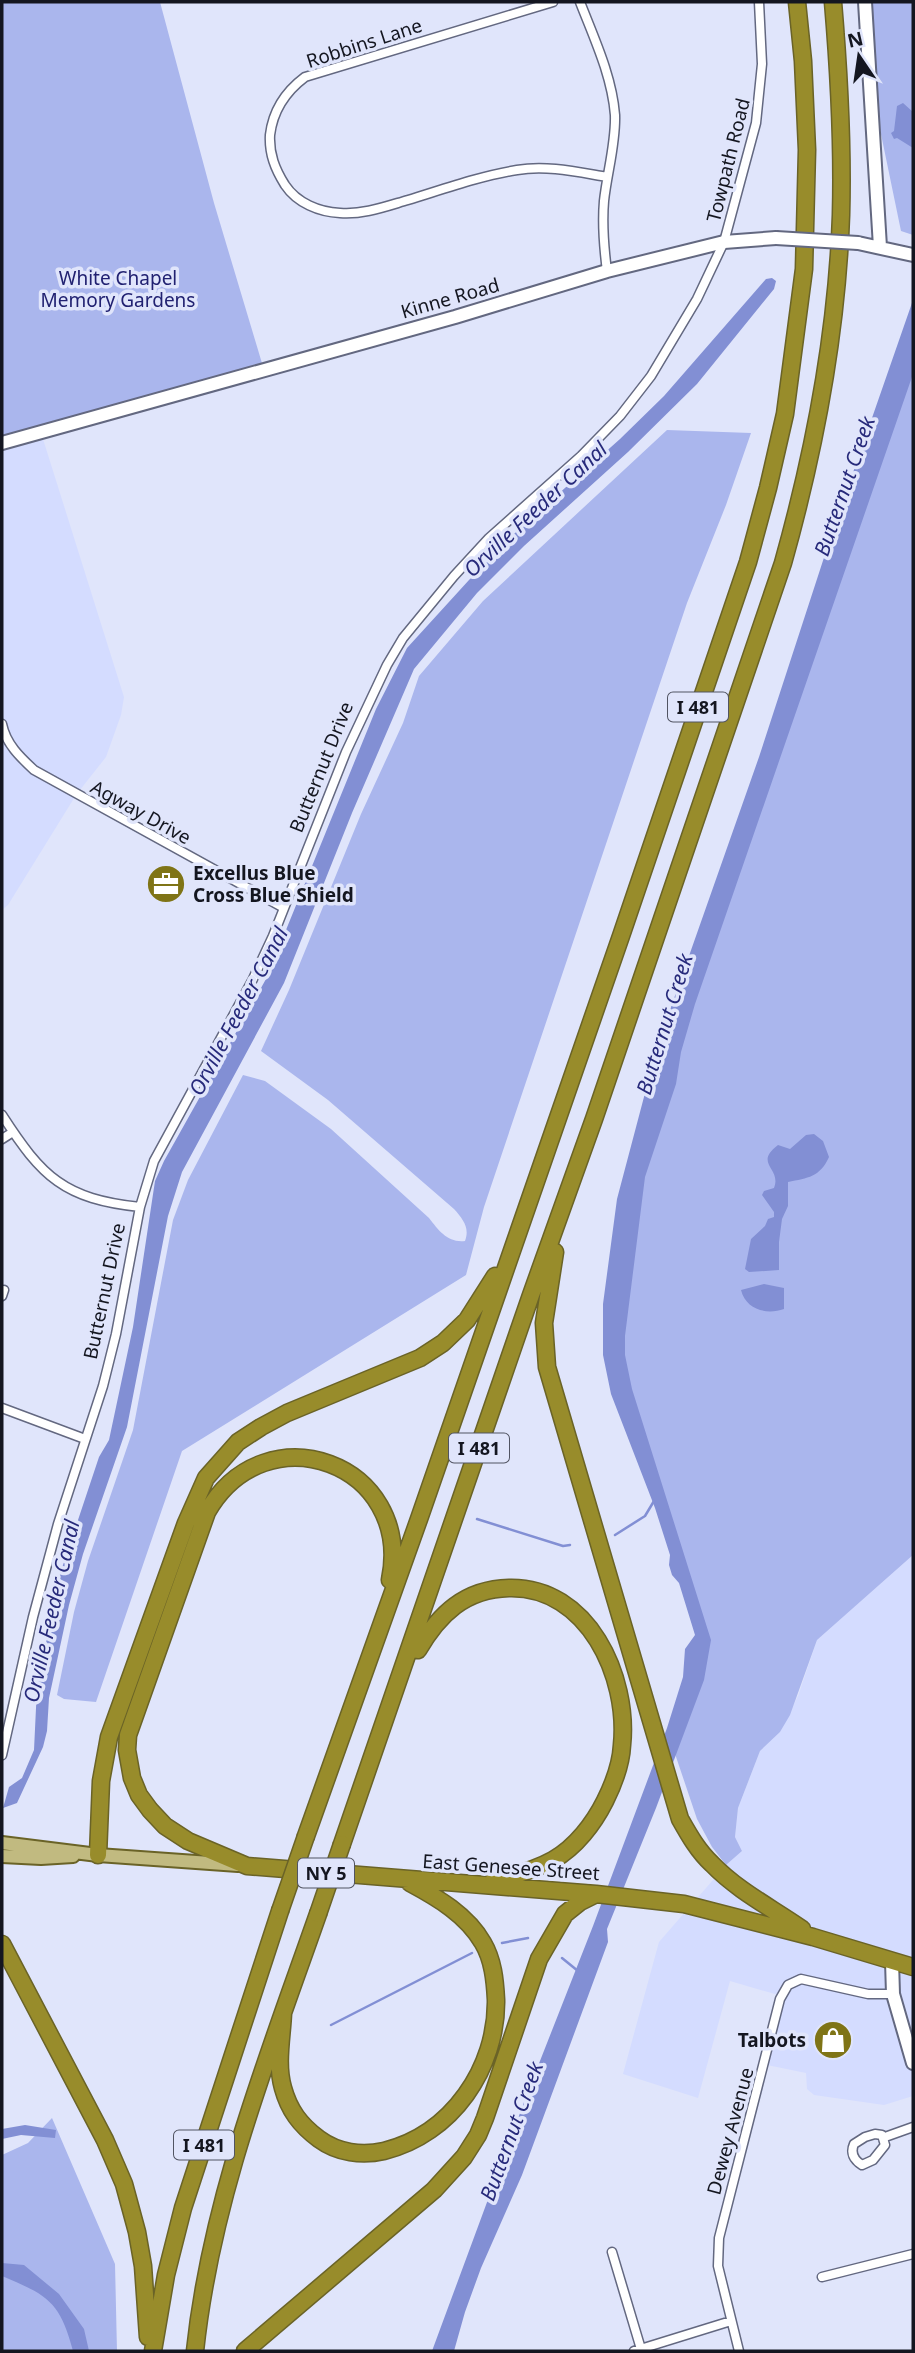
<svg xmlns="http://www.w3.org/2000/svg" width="915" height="2353" viewBox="0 0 915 2353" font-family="'Noto Sans',sans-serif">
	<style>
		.built { fill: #d4dcff }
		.green { fill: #aab6ed }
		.water { fill: #828fd4 }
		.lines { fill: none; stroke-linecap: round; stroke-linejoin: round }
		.stream { stroke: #828fd4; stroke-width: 2.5 }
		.street-casing { stroke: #636880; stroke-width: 11 }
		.secondary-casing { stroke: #636880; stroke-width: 16 }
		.primary-casing { stroke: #6a6327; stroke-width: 16 }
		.highway-casing { stroke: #6a6327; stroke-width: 19 }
		.street { stroke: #fff; stroke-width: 8 }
		.secondary { stroke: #fff; stroke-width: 12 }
		.primary { stroke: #c1ba80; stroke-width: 12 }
		.highway { stroke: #988c2b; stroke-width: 16 }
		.secondary-bridge-casing { stroke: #636880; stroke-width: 16; stroke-linecap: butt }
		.highway-bridge-casing { stroke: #6a6327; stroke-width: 19; stroke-linecap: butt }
		.secondary-bridge { stroke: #fff; stroke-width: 12 }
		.highway-bridge { stroke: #988c2b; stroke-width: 16 }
		.labels { text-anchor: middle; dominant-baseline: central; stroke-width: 7; stroke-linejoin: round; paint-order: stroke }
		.shield { fill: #e0e5fb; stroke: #515462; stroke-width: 2 }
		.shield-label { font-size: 18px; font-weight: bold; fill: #141620 }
		.street-label { font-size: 19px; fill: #141620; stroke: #e0e5fb }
		.park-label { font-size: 19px; fill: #212171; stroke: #e0e5fb }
		.poi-label { font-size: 19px; font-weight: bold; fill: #141620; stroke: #e0e5fb; text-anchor: start }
		.water-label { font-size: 21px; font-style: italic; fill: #272a7b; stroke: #e0e5fb }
	</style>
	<rect width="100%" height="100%" fill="#e0e5fb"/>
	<path class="built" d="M43,439L124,697L121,715L106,757L76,795L8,905L2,910V451Z
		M913,1555V2096L884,2105L814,2095L807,2089L806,2073L767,2065L785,1997L730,1981L698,2098L623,2074L659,1942L726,1865L742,1851L735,1837L738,1808L760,1751L780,1732L798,1696L817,1640Z"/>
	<path class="green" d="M2,2H160L214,203L264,370L2,443Z
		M865,2H913V235L901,231L869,76Z
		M913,329V1555L817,1640L790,1715L780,1732L760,1751L738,1808L735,1837L742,1851L726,1865L712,1847L697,1819L670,1739L700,1627L616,1361L628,1202Z
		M667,430L751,433L726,505L687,603L484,1207L466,1275L182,1451L96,1702L64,1699L57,1695L74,1612L88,1561L133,1430L173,1220L188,1180L243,1075L265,1081L331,1129L429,1218C439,1231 448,1243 465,1241C470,1228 463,1219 454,1209L328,1100L261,1051L289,990L361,814L403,723L419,676L483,601Z
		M52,2118L115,2264L117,2351H2V2155L28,2143Z"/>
	<path class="water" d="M903,103L913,112V148L897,138L894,139L891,133L894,131L897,106Z
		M772,278L776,281L774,289L697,384L628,452L524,546L477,593L414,669L352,813L284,983L182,1172L168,1216L127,1427L83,1554L69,1605L49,1698L47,1731L43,1747L17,1803L3,1808L9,1787L22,1778L34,1750L37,1687L60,1574L99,1457L109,1440L133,1327L155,1181L164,1161L266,979L376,709L407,648L469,580L520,528L620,439L664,396L766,279Z
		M913,300V374L695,1004L681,1052L676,1084L645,1177L625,1336V1355L632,1389L711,1640L704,1680L656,1808L607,1929L608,1942L522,2175L481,2268L465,2312L454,2351H432L527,2094L593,1926L667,1728L683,1677L685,1649L695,1635L679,1583L672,1575L669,1565L670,1555L655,1508L611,1394L603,1355V1304L617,1199L658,1044L759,757L832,533Z
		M814,1134L823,1141L829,1157C820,1177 808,1178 788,1182V1206L782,1219L779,1242V1270L749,1272L745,1269L751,1239L765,1226L768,1219L774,1217V1212L762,1195L764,1191L774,1188C782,1168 753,1164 778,1145L790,1149L806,1135Z
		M764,1284L784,1288V1309C767,1315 746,1310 741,1290Z
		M25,2125L56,2130L55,2138L21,2135L2,2139V2129Z
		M2,2263L24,2265L59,2294L84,2329L89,2351H73C60,2301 47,2295 2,2276Z"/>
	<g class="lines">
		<path class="stream" d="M477,1519L563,1546L570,1545
			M615,1535L645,1516L654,1501
			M502,1943L528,1938
			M562,1958L578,1971
			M331,2025L472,1953"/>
		<g class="street-casing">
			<path id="street" d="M553,2L305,77C285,92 273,110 270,135C269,154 275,169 285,185C297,203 319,212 340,213C363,215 387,206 408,200C444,189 480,176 517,170C547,165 577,172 607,177
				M580,2C594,38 612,76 615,115C616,143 607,173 604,201C602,224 604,248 607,271
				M2,724C6,744 20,757 34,770L284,908
				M2,1115C42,1177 64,1199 140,1207
				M2,1139L13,1132
				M2,1296L4,1290
				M2,1408L85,1439
				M2,1755L33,1617L58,1524L103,1386L116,1334L140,1207L154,1161L252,981L273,936L346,752L387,665L403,638L454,576L489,538L581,456L620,416L651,376L697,299L724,242L756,123L762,64L759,2
				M875,2134L882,2135L885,2145L873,2160L862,2165C854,2160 850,2153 854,2144L865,2137Z
				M885,2137L913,2127
				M612,2252L641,2349
				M822,2277L913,2254
				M634,2351L731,2321
				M739,2351L718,2266L719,2238L780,1999L788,1985L801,1979L868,1994H893"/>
		</g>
		<g class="secondary-casing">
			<path id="secondary" d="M865,2L880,247
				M858,243L913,255
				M2,443L455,317L607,271L724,242L776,238
				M892,1961L893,1994L913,2063"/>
		</g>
		<g class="primary-casing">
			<path id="primary" d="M2,1843L98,1855L238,1865
				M2,1856L41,1858L73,1856"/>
		</g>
		<g class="highway-casing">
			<path id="highway" d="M555,1252L544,1323L547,1367L680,1819C689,1835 698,1851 712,1864C738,1891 772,1908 802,1929
				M390,1580C414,1464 266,1409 207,1512L128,1735L127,1750L132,1778L139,1795L150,1810L165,1826L188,1841L247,1866L596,1894L684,1904L813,1937L913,1967
				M418,1650C439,1614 465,1589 509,1588C588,1586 629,1677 622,1745C621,1765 614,1783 605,1801C594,1823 576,1847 553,1860C535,1870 513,1876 493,1881
				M306,1836L419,1519L621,936L748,562L768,488L785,414L804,269L807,150L803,61L797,2
				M342,1844L531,1295L594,1119L783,563C815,449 837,333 841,215C843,144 839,73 833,2
				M98,1855L101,1781L109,1737L186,1523L206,1478L238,1442L261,1427L287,1413L420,1358L443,1343L467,1320L495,1276
				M2,1944L105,2140L124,2184L137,2232L143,2266L148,2337
				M283,2013C282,2037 276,2064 283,2088C289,2110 300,2125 319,2139C338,2153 362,2156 384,2151C452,2134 497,2068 496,2000C495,1980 493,1960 483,1943C467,1915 438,1898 410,1883
				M153,2351L166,2275L183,2208L280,1911
				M195,2351C211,2199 268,2057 318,1914
				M245,2351L434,2190L464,2157L478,2135L485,2118L539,1959L565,1914L580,1902L596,1894"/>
		</g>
		<use href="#street" class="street"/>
		<use href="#secondary" class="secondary"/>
		<use href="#primary" class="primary"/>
		<use href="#highway" class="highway"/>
		<g class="secondary-bridge-casing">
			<path id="secondary-bridge" d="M776,238L858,243"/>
		</g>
		<g class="highway-bridge-casing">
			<path id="highway-bridge" d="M280,1911L306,1836
				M318,1914L342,1844"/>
		</g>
		<use href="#secondary-bridge" class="secondary-bridge"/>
		<use href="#highway-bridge" class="highway-bridge"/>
	</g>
	<defs>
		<g id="office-disc" transform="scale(2.0125)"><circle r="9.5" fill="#7f7416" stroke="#e0e5fb"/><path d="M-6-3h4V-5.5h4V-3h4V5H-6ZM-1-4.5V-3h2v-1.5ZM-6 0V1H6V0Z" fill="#fff"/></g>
		<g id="shop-disc" transform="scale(2.0125)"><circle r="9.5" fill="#7f7416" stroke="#e0e5fb"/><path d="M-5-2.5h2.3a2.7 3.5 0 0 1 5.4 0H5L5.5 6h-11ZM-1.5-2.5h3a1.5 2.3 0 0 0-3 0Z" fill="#fff"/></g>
	</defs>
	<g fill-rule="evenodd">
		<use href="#office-disc" x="166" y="884"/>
		<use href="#shop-disc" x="833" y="2040"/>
	</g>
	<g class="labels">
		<g class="shield">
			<rect x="668" y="692.5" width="60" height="29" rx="5"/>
			<rect x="449" y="1433.5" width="60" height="29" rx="5"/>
			<rect x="298" y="1858.5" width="56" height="29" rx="5"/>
			<rect x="174" y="2130.5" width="60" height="29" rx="5"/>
		</g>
		<g class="shield-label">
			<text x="698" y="707">I 481</text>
			<text x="479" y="1448">I 481</text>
			<text x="326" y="1873">NY 5</text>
			<text x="204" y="2145">I 481</text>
		</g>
		<g class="street-label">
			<text transform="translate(364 43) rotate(-18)">Robbins Lane</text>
			<text transform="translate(728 160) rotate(-76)">Towpath Road</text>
			<text transform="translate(450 298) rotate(-16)">Kinne Road</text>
			<text transform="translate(321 767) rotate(-68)">Butternut Drive</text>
			<text transform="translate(141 812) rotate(29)">Agway Drive</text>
			<text transform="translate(104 1291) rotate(-78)">Butternut Drive</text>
			<text transform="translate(511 1867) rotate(4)">East Genesee Street</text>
			<text transform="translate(730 2131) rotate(-75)">Dewey Avenue</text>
		</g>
		<g class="park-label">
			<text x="118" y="278">White Chapel<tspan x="118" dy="22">Memory Gardens</tspan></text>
		</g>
		<g class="poi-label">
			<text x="193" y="873">Excellus Blue<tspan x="193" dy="22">Cross Blue Shield</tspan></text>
			<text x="806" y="2040" text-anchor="end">Talbots</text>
		</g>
		<g class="water-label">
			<text transform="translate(844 486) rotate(-71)">Butternut Creek</text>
			<text transform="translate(535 509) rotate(-43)">Orville Feeder Canal</text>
			<text transform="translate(238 1011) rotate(-62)">Orville Feeder Canal</text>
			<text transform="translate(664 1024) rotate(-73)">Butternut Creek</text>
			<text transform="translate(51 1611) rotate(-77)">Orville Feeder Canal</text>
			<text transform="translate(511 2131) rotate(-70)">Butternut Creek</text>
		</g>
	</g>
	<rect width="915" height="2353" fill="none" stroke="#141620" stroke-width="7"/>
	<g transform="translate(859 56) rotate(347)" stroke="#e0e5fb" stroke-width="5" paint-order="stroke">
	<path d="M0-5L12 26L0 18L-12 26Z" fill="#141620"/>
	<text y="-10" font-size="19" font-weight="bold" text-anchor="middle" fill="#141620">N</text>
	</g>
</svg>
